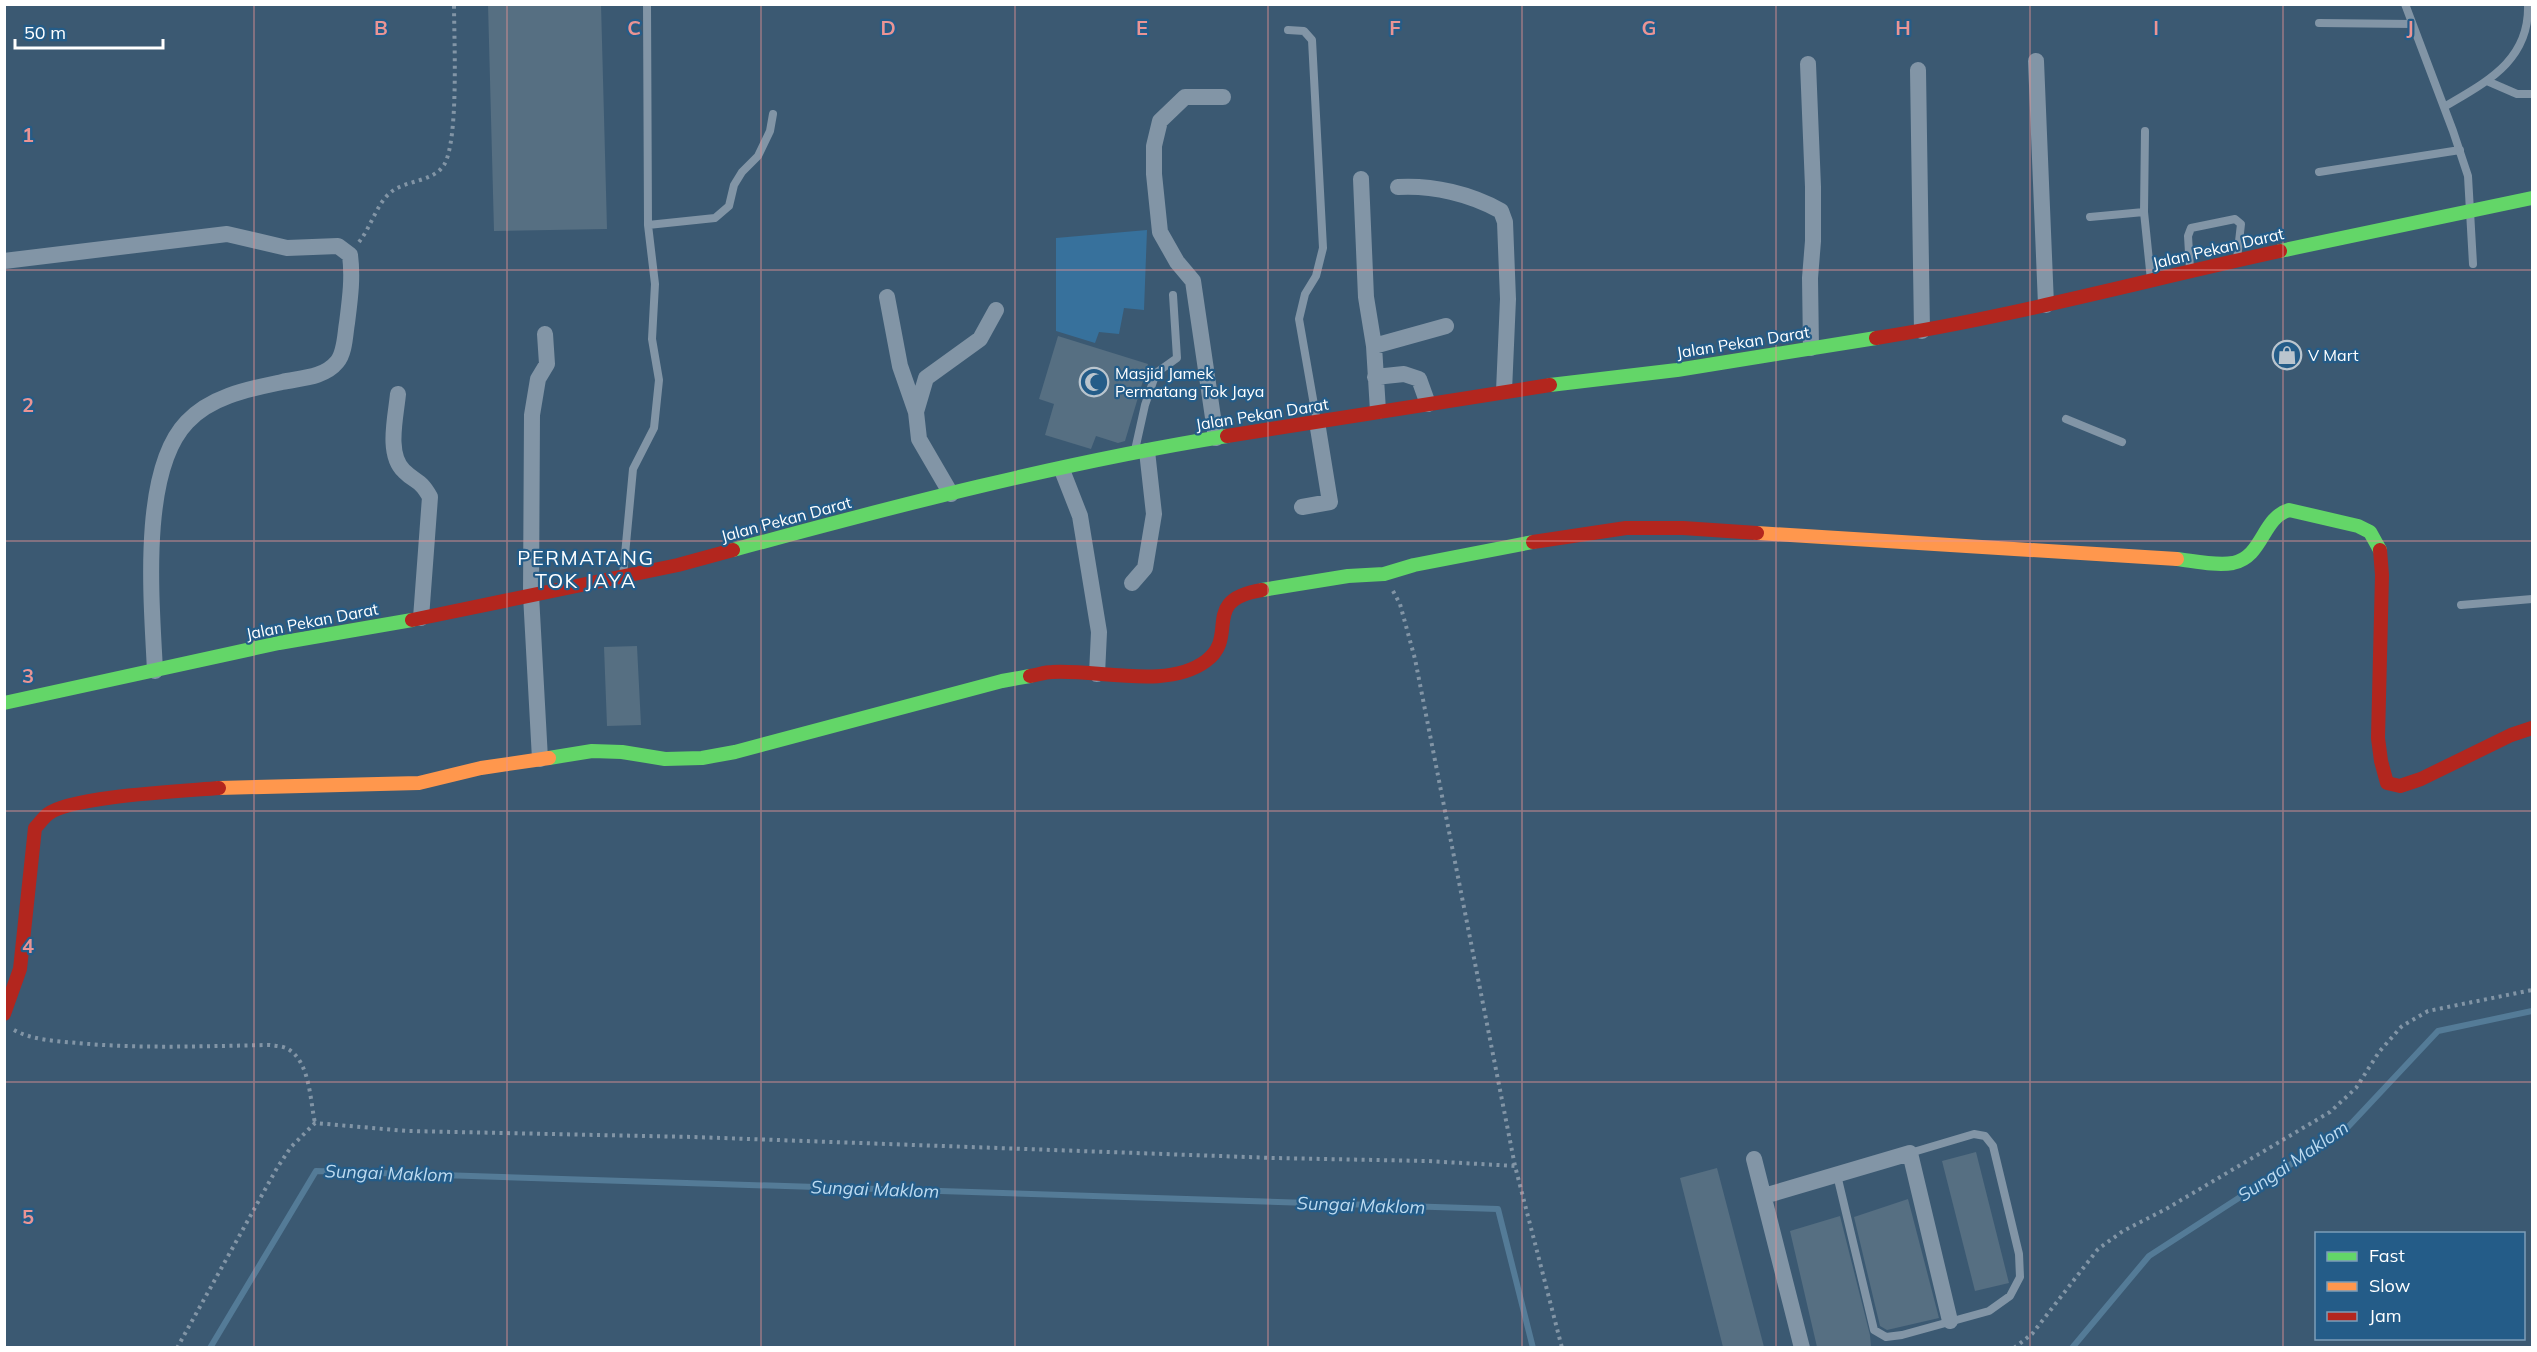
<svg xmlns="http://www.w3.org/2000/svg" width="2537" height="1352" viewBox="0 0 2537 1352" font-family="Mulish,sans-serif">
	<style>
		.green { fill: #37719c }
		.lines { fill: none; stroke-linecap: round; stroke-linejoin: round }
		.stream { stroke: #547b97; stroke-width: 6 }
		.building { fill: #566f82 }
		.path { stroke: #8295a6; stroke-width: 4; stroke-dasharray: 3 4.5; stroke-linecap: butt }
		.lane { stroke: #8295a6; stroke-width: 8 }
		.street { stroke: #8295a6; stroke-width: 16 }
		.fast { stroke: #63d668; stroke-width: 14 }
		.slow { stroke: #ff974d; stroke-width: 14 }
		.jam { stroke: #b3261e; stroke-width: 14 }
		.grid { fill: none; stroke: #ea9494; stroke-width: 1.5; stroke-opacity: 0.55 }
		.labels { text-anchor: middle; dominant-baseline: central; stroke-width: 4.5; stroke-linejoin: round; paint-order: stroke }
		.street-label { font-size: 16px; fill: #fff; stroke: #245c88 }
		.poi-label { font-size: 16px; fill: #fff; stroke: #245c88; text-anchor: start }
		.water-label { font-size: 18px; font-style: italic; fill: #bcdaf0; stroke: #245c88 }
		.quarter-label { font-size: 20px; letter-spacing: 1.5px; fill: #fff; stroke: #245c88 }
		.grid-label { font-size: 20px; text-anchor: middle; font-weight: bold; fill: #ea9494; stroke: #245c88; stroke-width: 4.5; stroke-linejoin: round; paint-order: stroke }
	</style>
	<rect width="100%" height="100%" fill="#3b5972"/>
	<path class="green" d="M1147,230L1144,310L1124,308L1119,334L1099,332L1095,343L1056,331V238Z"/>
	<g class="lines">
		<path class="stream" d="M210,1348L316,1171L1498,1209L1533,1348
			M2072,1348L2149,1256L2347,1128L2438,1031L2532,1011"/>
	</g>
	<path class="building" d="M488,4H601L607,229L494,231Z
		M1058,336L1148,364L1125,441L1118,443L1096,436L1091,449L1045,435L1054,404L1039,399Z
		M637,646L641,725L607,726L604,647Z
		M1976,1152L2009,1283L1975,1291L1942,1161Z
		M1717,1168L1764,1347H1723L1680,1178Z
		M1908,1199L1939,1318L1887,1330L1880,1326L1854,1217Z
		M1840,1216L1870,1335L1871,1347H1817L1790,1231Z"/>
	<g class="lines">
		<path class="path" d="M359,242C371,227 377,203 391,192C406,180 433,182 444,165C459,140 454,39 454,4
			M1393,591L1400,604L1415,659L1515,1166L1562,1348
			M14,1030C32,1040 56,1041 77,1043C141,1049 205,1046 270,1045C276,1046 283,1046 288,1049C310,1062 310,1100 315,1123
			M177,1348L277,1168L291,1147L315,1123L407,1131L694,1137L1274,1158L1427,1161L1515,1166
			M2014,1348L2032,1334L2098,1249L2123,1231L2166,1209L2330,1112L2356,1088L2379,1052L2402,1026L2428,1011L2532,990"/>
		<path class="lane" d="M2405,4L2453,131L2468,176L2473,264
			M2319,23L2412,24
			M1288,30L1304,31L1312,40L1323,248L1316,276L1305,294L1299,319L1317,422
			M2487,81L2517,94H2532
			M2444,107C2486,82 2530,61 2528,4
			M2145,131L2144,212L2151,280
			M2319,172L2460,150
			M2090,217L2144,212
			M648,225L715,218L729,206L734,185L742,172L758,156L770,131L773,114
			M2190,269L2188,236L2191,228L2235,219L2241,224L2237,259
			M2066,419L2122,442
			M1135,450L1145,405L1156,373L1177,358L1173,295
			M623,576L633,469L654,428L659,380L652,339L655,284L648,225L647,4
			M2461,605L2532,599
			M1837,1175L1874,1330L1886,1337L1902,1335L1989,1311L2010,1296L2020,1277L2019,1254L1993,1146L1985,1136L1974,1134L1910,1153"/>
		<path class="street" d="M2036,61L2046,305
			M1808,64L1813,187V241L1810,278L1811,348
			M1918,70L1922,331
			M1361,179L1366,297L1374,346L1378,411
			M1398,187C1433,185 1471,194 1501,211L1505,222L1508,299L1504,391
			M4,261L227,234L287,248L338,246L350,255C353,278 350,299 347,323C345,334 345,353 337,362C324,378 300,378 282,382C249,389 211,396 187,422C139,472 152,605 155,671
			M887,297L900,366L916,412
			M1374,346L1446,326
			M1375,377L1404,374L1419,379L1428,404
			M398,394C396,416 386,454 404,471C416,483 420,479 430,497L421,618
			M1216,438L1193,281L1177,262L1160,232L1154,174V146L1160,121L1185,97H1223
			M1062,470L1080,516L1099,632L1097,674
			M951,494L919,439L916,412L926,378L980,339L996,310
			M1302,507L1330,502L1317,422
			M1132,583L1145,568L1154,514L1147,451
			M540,759L531,595L532,415L538,379L547,364L545,334
			M1754,1159L1802,1348
			M1764,1196L1910,1153L1950,1321"/>
		<path class="fast" d="M2280,251L2532,198
			M1550,385L1677,370L1876,338
			M733,550C895,506 1060,463 1227,436
			M2177,559C2194,561 2216,566 2233,563C2263,557 2262,518 2289,510L2358,526L2370,532L2380,550
			M1262,590L1348,576L1384,574L1414,565L1533,542
			M4,703L279,643L412,620
			M549,758L592,751L622,752L665,759L702,758L735,752L1002,681L1030,676"/>
		<path class="slow" d="M1757,533L2177,559
			M219,788L419,783L481,768L549,758"/>
		<path class="jam" d="M1876,338C2012,317 2146,280 2280,251
			M1227,436L1550,385
			M1533,542L1626,528H1683L1757,533
			M2380,550L2382,575L2378,738L2381,761L2387,783L2400,786L2421,779L2511,735L2532,728
			M412,620L678,565L733,550
			M1030,676C1037,675 1045,672 1052,672C1098,669 1167,690 1206,661C1240,636 1199,600 1262,590
			M4,1014L20,969L35,828C39,824 43,818 48,814C71,796 185,791 219,788"/>
	</g>
	<path class="grid" d="M254,4V1348M507,4V1348M761,4V1348M1015,4V1348M1268,4V1348M1522,4V1348M1776,4V1348M2030,4V1348M2283,4V1348M4,270H2532M4,541H2532M4,811H2532M4,1082H2532"/>
	<defs>
		<g id="shop-ring" transform="scale(1.5)"><circle r="9.5" fill="#245c88" stroke="#bac5ce" stroke-width="1.5"/><path d="M-5-2.5h2.3a2.7 3.5 0 0 1 5.4 0H5L5.5 6h-11ZM-1.5-2.5h3a1.5 2.3 0 0 0-3 0Z" fill="#bac5ce"/></g>
		<g id="mosque-ring" transform="scale(1.5)"><circle r="9.5" fill="#245c88" stroke="#bac5ce" stroke-width="1.5"/><path d="M3.5-4.9A6 6 0 1 0 3.5 4.9A5 5 0 1 1 3.5-4.9Z" fill="#bac5ce"/></g>
	</defs>
	<g fill-rule="evenodd">
		<use href="#shop-ring" x="2287" y="355"/>
		<use href="#mosque-ring" x="1094" y="382"/>
	</g>
	<g class="labels">
		<g class="street-label">
			<text transform="translate(2218 248) rotate(-13)">Jalan Pekan Darat</text>
			<text transform="translate(1743 342) rotate(-9)">Jalan Pekan Darat</text>
			<text transform="translate(1262 414) rotate(-9)">Jalan Pekan Darat</text>
			<text transform="translate(786 519) rotate(-15)">Jalan Pekan Darat</text>
			<text transform="translate(312 621) rotate(-11)">Jalan Pekan Darat</text>
		</g>
		<g class="poi-label">
			<text x="2308" y="355">V Mart</text>
			<text x="1115" y="373">Masjid Jamek<tspan x="1115" dy="18">Permatang Tok Jaya</tspan></text>
		</g>
		<g class="water-label">
			<text transform="translate(2293 1161) rotate(-34)">Sungai Maklom</text>
			<text transform="translate(389 1173) rotate(2)">Sungai Maklom</text>
			<text transform="translate(875 1189) rotate(2)">Sungai Maklom</text>
			<text transform="translate(1361 1205) rotate(2)">Sungai Maklom</text>
		</g>
		<g class="quarter-label">
			<text x="586" y="557">PERMATANG<tspan x="586" dy="23">TOK JAYA</tspan></text>
		</g>
	</g>
	<g class="grid-label">
		<text x="381" y="35">B</text>
		<text x="634" y="35">C</text>
		<text x="888" y="35">D</text>
		<text x="1142" y="35">E</text>
		<text x="1395" y="35">F</text>
		<text x="1649" y="35">G</text>
		<text x="1903" y="35">H</text>
		<text x="2156" y="35">I</text>
		<text x="2410" y="35">J</text>
		<text x="28" y="142">1</text>
		<text x="28" y="412">2</text>
		<text x="28" y="683">3</text>
		<text x="28" y="953">4</text>
		<text x="28" y="1224">5</text>
	</g>
	<rect width="2537" height="1352" fill="none" stroke="#ffffff" stroke-width="12"/>
	<rect x="2315" y="1232" width="210" height="108" fill="#245c88" stroke="#7c9db8" stroke-width="1.5"/>
	<rect x="2327" y="1252" width="30" height="9" fill="#63d668" stroke="#7c9db8" stroke-width="1.5"/>
	<text x="2369" y="1262" font-size="18" fill="#ffffff">Fast</text>
	<rect x="2327" y="1282" width="30" height="9" fill="#ff974d" stroke="#7c9db8" stroke-width="1.5"/>
	<text x="2369" y="1292" font-size="18" fill="#ffffff">Slow</text>
	<rect x="2327" y="1312" width="30" height="9" fill="#b3261e" stroke="#7c9db8" stroke-width="1.5"/>
	<text x="2369" y="1322" font-size="18" fill="#ffffff">Jam</text>
	<path d="M15 39v9h148v-9" fill="none" stroke="#ffffff" stroke-width="3"/>
	<text x="24" y="39" font-size="18" fill="#ffffff" stroke="#245c88" stroke-width="4.5" paint-order="stroke">50 m</text>
</svg>
